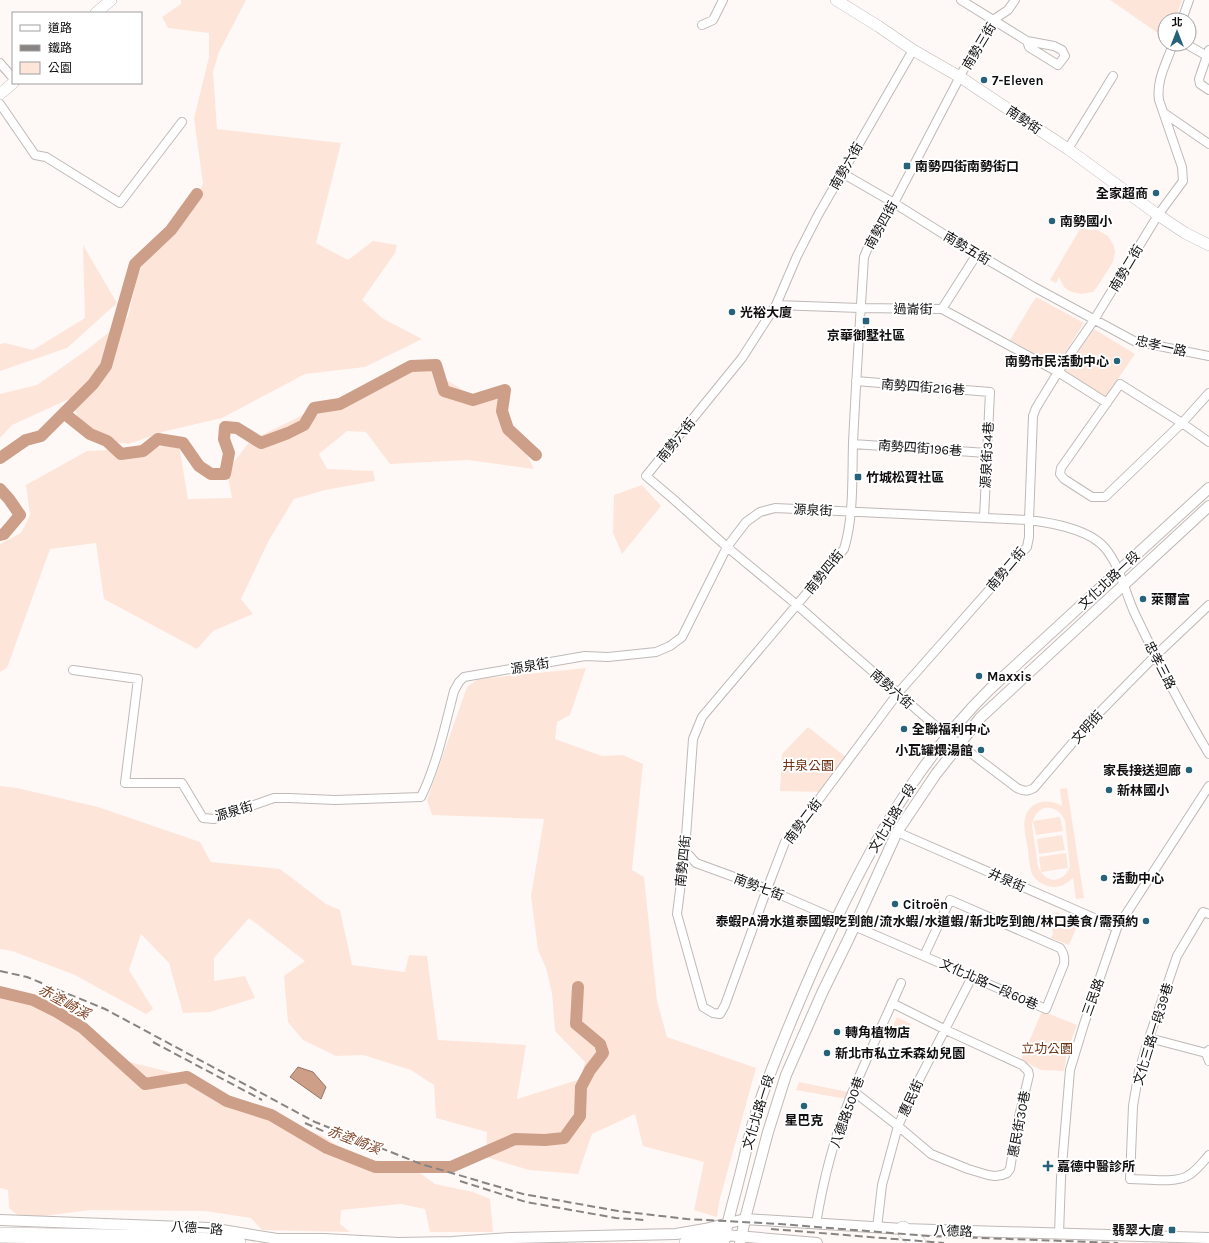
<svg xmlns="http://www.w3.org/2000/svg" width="1209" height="1243" viewBox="0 0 1209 1243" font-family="Karla,'Noto Sans TC',sans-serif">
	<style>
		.green { fill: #fee5da; fill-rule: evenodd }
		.water { fill: #cd9f89; stroke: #947464 }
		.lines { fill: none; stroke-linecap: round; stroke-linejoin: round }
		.river { stroke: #cd9f89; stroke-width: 12 }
		.minor-casing { stroke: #bfb9b7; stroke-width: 10 }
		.tertiary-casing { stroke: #bfb9b7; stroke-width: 12 }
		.secondary-casing { stroke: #bfb9b7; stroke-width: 12 }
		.motorway-casing { stroke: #bfb9b7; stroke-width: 16 }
		.minor { stroke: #fff; stroke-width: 8 }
		.tertiary { stroke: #fff; stroke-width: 10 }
		.secondary { stroke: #fff; stroke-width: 11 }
		.motorway { stroke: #fff; stroke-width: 15 }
		.rail { stroke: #878482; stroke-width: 2; stroke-dasharray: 8 4; stroke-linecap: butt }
		.poi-dot { fill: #27627b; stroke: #fff; stroke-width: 1.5 }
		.labels { text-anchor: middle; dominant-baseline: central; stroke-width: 4; stroke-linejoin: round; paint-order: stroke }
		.street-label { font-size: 13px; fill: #100e0e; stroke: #fff }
		.poi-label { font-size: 13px; font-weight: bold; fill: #100e0e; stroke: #fff; text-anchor: start }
		.park-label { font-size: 13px; fill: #703515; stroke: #fff }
		.water-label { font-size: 14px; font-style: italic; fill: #7e4223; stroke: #fff }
	</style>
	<rect width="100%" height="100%" fill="#fef9f6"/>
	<path class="green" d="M181,0H246L219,52L213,72L217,129L341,143L316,243L348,260L373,241L397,245L395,253L362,300L382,318L422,339L365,367L305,374L222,418L166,431L128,444L85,437L73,404L69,399L12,425L0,438V394L37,385L88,349L128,317L140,265L187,217L203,184L194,118L209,57V33L168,28L162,17L181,4Z
		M1110,0H1182L1175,20H1165V38Z
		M1084,222L1090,225L1087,230H1097L1108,236L1114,246L1115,253L1113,262L1097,287L1093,292L1081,294L1069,291L1064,287L1059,277L1056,283L1050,280Z
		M83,245L117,303L67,348L0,371V344L5,343L33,350L85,318Z
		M1036,297L1084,323L1057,365L1010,340Z
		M1094,329L1135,354L1105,398L1064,372Z
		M399,371H432L471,395L493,392L505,411L534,469L468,460L390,464L366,432L347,431L319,454L327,469L373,471L375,481L325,490L294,499L269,540L241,599L253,614L213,631L197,649L104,599L96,543L50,549L7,668L0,672V544L21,533L30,515L26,485L87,451L128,449L179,445L188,499L232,498L227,471L250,441L325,404Z
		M642,485L661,506L622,554L613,533L614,495Z
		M586,668L570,715L557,722L555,739L602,756L623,755L643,764L632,870L644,877L657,1001L667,1037L756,1068L719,1202L717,1217L694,1210L704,1162L643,1146L635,1114L592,1134L578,1174L529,1170L486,1157L487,1132L436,1118L434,1085L411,1070L363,1055L336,1056L303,1040L288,1022L284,976L305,961L249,918L214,958V981L245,976L255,998L210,1012L183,1013L169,963L141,934L129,970L153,1009L146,1014L75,975L12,951L0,949V786L17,788L98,807L200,842L211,862L280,869L326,904L340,910L352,965L405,972L409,955L427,956L438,1040L526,1045L517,1099L581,1079L585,1062L555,1031L552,993L546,968L538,950L531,896L544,819L432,815L427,800L467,687L478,679Z
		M808,727L847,758L819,792L780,791L782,754Z
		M1067,788L1084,898L1076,899L1073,878C1069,881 1065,885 1060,886C1050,889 1039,884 1033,876C1029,868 1029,857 1028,849C1026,839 1023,828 1025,818C1030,800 1048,798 1062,806L1060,789ZM1044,808C1054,807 1061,811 1065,821L1070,867C1063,884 1044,884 1038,866L1032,826C1033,817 1036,812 1044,808Z
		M1060,817L1063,831L1036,835L1033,821Z
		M1062,835L1065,850L1039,854L1037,839Z
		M1066,853L1068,868L1041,872L1039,857Z
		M1056,912L1079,922L1069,945L1051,938L1053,934L1052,927H1050Z
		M0,995L54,1009L125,1061L178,1074L265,1115L323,1136L371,1169L409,1165L435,1184L473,1192L490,1199L493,1232H430L425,1209L401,1204L341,1210L340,1224L350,1232L262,1230L251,1218L205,1211L91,1210L35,1217L19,1216L9,1208L8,1190L0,1188Z
		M1042,1011L1077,1025L1067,1052L1064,1071L1041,1070L1021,1060Z
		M897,1017L911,1024L903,1040L889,1034Z
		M799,1082L848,1092L846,1099L796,1090Z"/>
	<path class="water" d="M298,1067L313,1072L326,1087L321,1099L290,1077Z"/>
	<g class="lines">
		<path class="river" d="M65,414L90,434L107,441L121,454L143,451L158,439L183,443L199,466L211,474H225L229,453L224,439L225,427L237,428L261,443L288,433L304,425L314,408L340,404L411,366L436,365L444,391L473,400L505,390L502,411L508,429L536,455
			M0,458L26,440L41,436L93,384L106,366L135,264L171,230L197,194
			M0,489L9,499L20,515L4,534L0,535
			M0,992L33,1000L57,1012L83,1028L145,1084L187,1077L227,1101L271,1115L327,1148L375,1167H451L515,1139L545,1140L564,1138L580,1116L581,1087L590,1070L603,1053L600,1044L576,1024L578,987"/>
		<g class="minor-casing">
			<path id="minor" d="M961,0L1027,41L1029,47L1058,65L1065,56L1062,50L1054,46L1027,41
				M1015,0L1008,10L993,20L965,67L894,203L871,240L864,257C860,319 856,381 853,443C852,476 854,517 844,549L702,717L693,739L685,851L677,914L703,1007L713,1013L720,1014L725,1005L767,889L785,842L820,798L898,693L1027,547L1029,537V520L1033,416L1036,408L1058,372L1094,320L1158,215L1183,181L1182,167L1159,100C1156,80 1167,62 1173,44
				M1182,20L1189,0
				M702,25L713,20L723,0
				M1186,44L1207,56
				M913,50L818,215L797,256L776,305L742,358L646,476L672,498L727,547L797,605L848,650L939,729L1017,788C1023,791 1027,792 1034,788L1092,720L1155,656L1209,605
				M1209,50L1199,79L1200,84L1209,90
				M0,63L13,78
				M0,104L35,155L46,157L120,203L182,122
				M1164,113L1209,144
				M1068,149L1113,76
				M842,173L894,203L945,235L1034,287L1134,341L1209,356
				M776,305L860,308L942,309L1058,372L1107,403
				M942,309L977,254
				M856,381L990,392L984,518
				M1209,393L1182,423L1105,497H1092L1064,479L1060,474L1061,468L1120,384L1182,423L1209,442
				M853,444L987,453
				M73,670L138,679L125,783H182L203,818L214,819L274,798H289L335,800L421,797C437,764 445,726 454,691L459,682L464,677L585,656L608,657L656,652L670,646L682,637L727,547L746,522L760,512L775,508L1029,520C1053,523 1089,529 1105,548C1121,567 1125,593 1135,614C1158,662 1182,709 1209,754
				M897,832L1117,928
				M685,851L696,863L767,889L836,919
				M1209,914L1203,912L1177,956L1149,1038L1139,1071L1133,1106L1130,1179C1146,1179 1176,1184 1189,1175C1197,1170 1203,1162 1209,1155
				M854,926L1046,1009L1064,964C1065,957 1064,953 1060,948L950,900L924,956
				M1149,1038L1206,1053
				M1209,1050L1206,1053L1209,1061
				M853,1091L898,1126L931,1154L968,1169L988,1175L995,1176L1002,1175L1007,1173L1010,1169L1018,1121L1029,1075L1028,1071L1022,1065L946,1030L892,1003
				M816,1224C823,1181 834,1138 850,1098C866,1059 884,1022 901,983
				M877,1228L882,1185L898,1126L920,1078L972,977
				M1059,1234L1061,1178L1070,1070L1084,1024L1117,928L1209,786"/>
		</g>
		<g class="tertiary-casing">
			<path id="tertiary" d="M836,919L854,926
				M0,1220L210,1228L277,1239H324L399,1243L452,1242L512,1238L676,1234L705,1229L745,1219L903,1229L1209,1238
				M725,1235L817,1243
				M724,1243C727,1221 734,1200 739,1179C745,1157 749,1134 756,1113C773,1062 794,1013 815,965C860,865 911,767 990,689L1209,488
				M740,1243L746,1215L768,1132L786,1075L823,991L849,938L897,832L936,774L980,718L1209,506"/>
		</g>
		<g class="secondary-casing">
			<path id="secondary" d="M836,0L878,26L913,50L960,77L1068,149L1158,215L1185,233L1209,245
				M96,13L111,0
				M0,94L13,83"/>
		</g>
		<g class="motorway-casing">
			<path id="motorway" d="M903,1229L918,1243
				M0,1235L170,1238L238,1243
				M687,1243L725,1235"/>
		</g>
		<use href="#minor" class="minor"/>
		<use href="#tertiary" class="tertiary"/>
		<use href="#secondary" class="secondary"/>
		<use href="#motorway" class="motorway"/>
		<path class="rail" d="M0,971L27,977L105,1009L315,1122L421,1164L523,1194L618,1211L687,1219L780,1224L929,1236L1118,1243
			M153,1042L262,1100
			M305,1123L332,1135
			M460,1181L526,1202L616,1218L645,1220
			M771,1229L944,1243"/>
	</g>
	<g class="poi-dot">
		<circle cx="984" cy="80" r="4"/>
		<rect x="903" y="162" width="8" height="8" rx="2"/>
		<circle cx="1156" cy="193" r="4"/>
		<circle cx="1052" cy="221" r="4"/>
		<circle cx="732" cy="312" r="4"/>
		<rect x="862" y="317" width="8" height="8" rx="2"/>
		<circle cx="1117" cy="361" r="4"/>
		<rect x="854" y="473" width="8" height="8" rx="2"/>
		<circle cx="1143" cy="599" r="4"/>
		<circle cx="979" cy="676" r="4"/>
		<circle cx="904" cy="729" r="4"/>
		<circle cx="981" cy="750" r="4"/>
		<circle cx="1189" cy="770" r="4"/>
		<circle cx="1109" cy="790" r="4"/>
		<circle cx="1104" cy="878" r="4"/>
		<circle cx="895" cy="904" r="4"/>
		<circle cx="1146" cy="921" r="4"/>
		<circle cx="837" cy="1032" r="4"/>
		<circle cx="827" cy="1053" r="4"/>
		<circle cx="804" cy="1106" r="4"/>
		<path d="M1046 1160h4v4h4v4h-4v4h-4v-4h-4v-4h4z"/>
		<rect x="1168" y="1226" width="8" height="8" rx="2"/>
	</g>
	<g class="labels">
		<g class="street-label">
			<text transform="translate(979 46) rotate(-59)">南勢三街</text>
			<text transform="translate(1024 120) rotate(34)">南勢街</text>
			<text transform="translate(846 166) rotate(-60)">南勢六街</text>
			<text transform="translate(881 225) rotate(-61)">南勢四街</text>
			<text transform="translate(967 248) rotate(31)">南勢五街</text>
			<text transform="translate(1126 268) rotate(-59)">南勢二街</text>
			<text transform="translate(913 309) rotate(1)">過崙街</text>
			<text transform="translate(1161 346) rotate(13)">忠孝一路</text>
			<text transform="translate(923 387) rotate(4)">南勢四街216巷</text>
			<text transform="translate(676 440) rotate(-51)">南勢六街</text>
			<text transform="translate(920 448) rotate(4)">南勢四街196巷</text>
			<text transform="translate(987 455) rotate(-87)">源泉街34巷</text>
			<text transform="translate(813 510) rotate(3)">源泉街</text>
			<text transform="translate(1006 569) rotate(-50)">南勢二街</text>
			<text transform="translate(824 572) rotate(-51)">南勢四街</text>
			<text transform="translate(1109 580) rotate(-43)">文化北路一段</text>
			<text transform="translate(1160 665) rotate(63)">忠孝三路</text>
			<text transform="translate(530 666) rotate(-10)">源泉街</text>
			<text transform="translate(892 689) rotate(41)">南勢六街</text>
			<text transform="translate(1087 727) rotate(-48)">文明街</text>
			<text transform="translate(234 811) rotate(-17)">源泉街</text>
			<text transform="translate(892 818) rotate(-59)">文化北路一段</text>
			<text transform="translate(803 821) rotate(-53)">南勢二街</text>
			<text transform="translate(683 861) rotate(-84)">南勢四街</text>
			<text transform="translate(1007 880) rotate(24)">井泉街</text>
			<text transform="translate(759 887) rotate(21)">南勢七街</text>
			<text transform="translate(989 984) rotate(24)">文化北路一段60巷</text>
			<text transform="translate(1093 997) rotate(-70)">三民路</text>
			<text transform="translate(1153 1034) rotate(-73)">文化三路一段39巷</text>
			<text transform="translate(911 1098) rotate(-65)">惠民街</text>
			<text transform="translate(758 1112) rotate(-73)">文化北路一段</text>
			<text transform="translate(847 1112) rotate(-70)">八德路500巷</text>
			<text transform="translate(1019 1124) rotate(-79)">惠民街30巷</text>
			<text transform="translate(197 1228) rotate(4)">八德一路</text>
			<text transform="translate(953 1231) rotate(2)">八德路</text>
		</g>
		<g class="poi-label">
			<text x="992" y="80">7-Eleven</text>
			<text x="915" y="166">南勢四街南勢街口</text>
			<text x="1148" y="193" text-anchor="end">全家超商</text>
			<text x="1060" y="221">南勢國小</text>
			<text x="740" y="312">光裕大廈</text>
			<text x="866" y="335" text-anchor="middle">京華御墅社區</text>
			<text x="1109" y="361" text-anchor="end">南勢市民活動中心</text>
			<text x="866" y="477">竹城松賀社區</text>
			<text x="1151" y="599">萊爾富</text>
			<text x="987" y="676">Maxxis</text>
			<text x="912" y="729">全聯福利中心</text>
			<text x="973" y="750" text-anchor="end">小瓦罐煨湯館</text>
			<text x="1181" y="770" text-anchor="end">家長接送迴廊</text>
			<text x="1117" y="790">新林國小</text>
			<text x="1112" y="878">活動中心</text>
			<text x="903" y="904">Citroën</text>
			<text x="1138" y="921" text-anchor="end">泰蝦PA滑水道泰國蝦吃到飽/流水蝦/水道蝦/新北吃到飽/林口美食/需預約</text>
			<text x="845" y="1032">轉角植物店</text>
			<text x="835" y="1053">新北市私立禾森幼兒園</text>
			<text x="804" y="1120" text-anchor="middle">星巴克</text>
			<text x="1057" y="1166">嘉德中醫診所</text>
			<text x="1164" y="1230" text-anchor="end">翡翠大廈</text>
		</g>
		<g class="park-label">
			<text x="808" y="765">井泉公園</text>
			<text x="1047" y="1048">立功公園</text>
		</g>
		<g class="water-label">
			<text transform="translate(64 1002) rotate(29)">赤塗崎溪</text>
			<text transform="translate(354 1140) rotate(21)">赤塗崎溪</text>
		</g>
	</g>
	<rect x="12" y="12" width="130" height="72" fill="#ffffff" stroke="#9f9f9f"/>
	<rect x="20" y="25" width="20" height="6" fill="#ffffff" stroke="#9f9f9f"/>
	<text x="48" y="32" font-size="12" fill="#100e0e">道路</text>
	<rect x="20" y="45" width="20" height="6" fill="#878482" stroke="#9f9f9f"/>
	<text x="48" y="52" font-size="12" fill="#100e0e">鐵路</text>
	<rect x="20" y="62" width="20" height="12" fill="#fee5da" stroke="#9f9f9f"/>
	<text x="48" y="72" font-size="12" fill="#100e0e">公園</text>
	<g transform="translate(1177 32)"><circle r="19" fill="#ffffff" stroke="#9f9f9f"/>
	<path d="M0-3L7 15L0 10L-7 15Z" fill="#27627b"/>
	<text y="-6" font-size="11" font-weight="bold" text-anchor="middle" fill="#100e0e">北</text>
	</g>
</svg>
